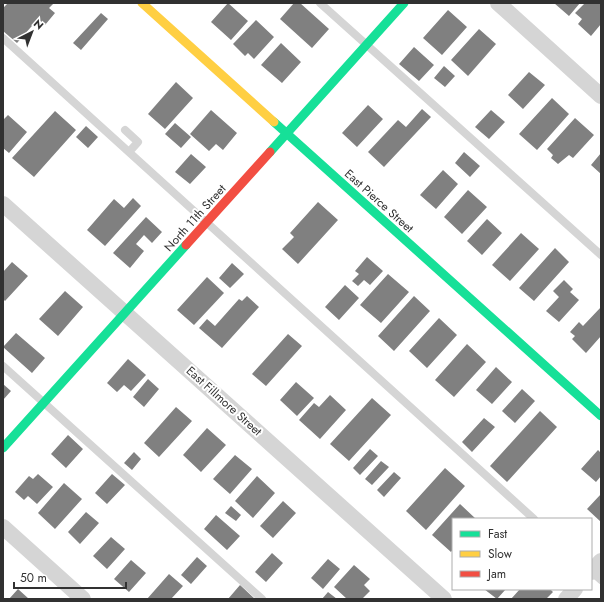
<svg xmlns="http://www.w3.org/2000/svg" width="604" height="602" viewBox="0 0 604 602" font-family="Jost,sans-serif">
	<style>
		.building { fill: #808080 }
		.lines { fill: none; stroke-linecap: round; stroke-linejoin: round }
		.lane { stroke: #d5d5d5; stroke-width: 8 }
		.street { stroke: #d5d5d5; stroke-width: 16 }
		.fast { stroke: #16e098; stroke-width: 9 }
		.slow { stroke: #ffcf43; stroke-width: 9 }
		.jam { stroke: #f24e42; stroke-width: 9 }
		.labels { text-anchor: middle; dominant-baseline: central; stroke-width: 4; stroke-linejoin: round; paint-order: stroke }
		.street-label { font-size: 12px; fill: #313131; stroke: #fff }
	</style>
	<rect width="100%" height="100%" fill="#fff"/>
	<path class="building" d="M8,3H54L49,8L55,13L45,25L38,19L17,43L3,31V8Z
		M228,3L248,21L231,40L211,22Z
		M294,3H300L329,29L312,48L280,19Z
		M554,3H580L569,16Z
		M585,3H601V24L591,36L578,24L582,19L575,13Z
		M448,10L467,27L442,55L423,38Z
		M101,13L108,19L81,50L73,43Z
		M256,20L274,37L254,59L248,53L245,56L233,44Z
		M479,29L496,44L468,76L451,60Z
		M281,43L301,62L282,83L261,65Z
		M414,47L434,65L419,81L399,64Z
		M444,66L455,76L445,87L434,78Z
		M529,72L545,85L523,109L508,95Z
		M176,82L193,98L165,129L148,114Z
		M552,98L569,114L537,150L519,134Z
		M368,105L383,119L357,147L342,133Z
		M422,109L431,117L384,167L368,152L398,120L406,127Z
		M211,110L237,133L223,150L216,144L209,151L190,134Z
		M491,110L505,122L489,139L475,127Z
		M55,111L76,130L34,177L12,158Z
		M8,115L27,132L9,153L3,148V120Z
		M575,118L594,135L573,158L569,155L558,164L551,158L553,155L547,149Z
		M175,123L191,137L181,148L165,134Z
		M86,126L98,137L88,148L76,137Z
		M464,152L480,166L470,177L455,163Z
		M601,153V174L591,165Z
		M191,154L206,167L190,184L175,172Z
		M443,170L458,184L436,209L420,195Z
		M468,190L487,207L462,234L444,217Z
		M133,198L141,206L105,246L87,230L114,199L124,208Z
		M318,202L338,220L298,264L282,249L294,237L290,233Z
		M146,217L162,232L152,243L144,235L136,244L144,251L130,268L113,253Z
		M487,219L502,233L482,255L467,241Z
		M521,233L539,249L510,281L492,265Z
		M555,248L569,262L534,301L519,288Z
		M367,257L383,271L370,285L364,280L358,286L352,281L359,274L355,271Z
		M12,262L28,276L5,301L3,299V272Z
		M232,263L244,274L230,288L219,278Z
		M388,274L409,292L381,323L360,305Z
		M207,277L224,293L194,325L177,310Z
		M564,280L573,289L570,292L579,300L559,322L546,311L559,297L553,291Z
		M345,285L359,298L339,320L325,307Z
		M65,291L83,307L58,336L39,319Z
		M247,296L259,307L222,348L199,328L207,319L215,326L239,299L242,301Z
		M414,296L430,311L394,351L378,336Z
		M601,307V336L586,353L572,339L575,336L570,332L579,322L583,326Z
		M439,318L457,335L427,368L409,351Z
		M16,333L45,358L32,373L3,347Z
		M288,334L302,346L266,386L252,374Z
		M467,344L486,362L454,397L435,380Z
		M128,359L146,375L131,391L124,385L117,392L107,383Z
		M496,367L512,382L492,404L476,390Z
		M148,379L159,389L144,407L133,397Z
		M296,382L314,398L297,416L280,400Z
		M3,384L11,391L3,400Z
		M522,389L535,401L515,423L502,411Z
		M330,395L346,410L320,439L299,420L314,403L319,407Z
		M372,398L391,415L349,461L330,444Z
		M176,407L192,421L159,457L144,443Z
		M540,411L557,427L507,482L490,466Z
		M484,418L495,427L472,452L462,442Z
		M207,428L226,445L201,472L183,455Z
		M68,435L83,449L66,468L51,454Z
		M370,449L378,456L360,475L353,468Z
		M598,450L601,453V476L596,482L581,469Z
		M134,452L141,459L132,470L124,463Z
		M235,455L252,469L230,494L213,479Z
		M381,461L389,467L372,485L365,479Z
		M445,468L465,486L426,530L406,511Z
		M394,472L401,478L384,497L377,490Z
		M38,474L53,487L37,504L28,496L24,500L15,492L29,476L33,479Z
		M112,474L125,485L107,504L95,493Z
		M257,476L275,493L253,518L235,501Z
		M64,483L82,499L55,529L38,513Z
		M601,494V522L587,509Z
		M283,501L296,513L273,538L260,526Z
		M460,504L476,519H453V549L451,552L432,535Z
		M231,506L241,515L236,521L225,513Z
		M86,512L99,523L80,544L68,532Z
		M216,515L240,536L227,550L204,529Z
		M111,537L125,549L107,569L93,556Z
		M272,553L283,563L266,582L255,572Z
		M197,557L207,566L191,584L181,575Z
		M328,559L340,569L323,589L311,578Z
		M131,560L146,573L129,592L114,579Z
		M354,565L370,579L364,585L370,591L362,599H347L334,587Z
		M169,574L183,586L171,599H147Z
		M240,585L255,599H228Z
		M18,589L29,599H9Z
		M484,589H506L497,599Z
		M520,589H550L553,592L546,599H511Z
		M328,592L337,599H322Z"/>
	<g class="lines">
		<path class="lane" d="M320,3L601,255
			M3,38L534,519
			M125,130L138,142L129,152
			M3,366L262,599
			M591,571L601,580"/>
		<path class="street" d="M498,3L601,96
			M3,204L444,599
			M3,527L83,599
			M591,572L601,561
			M566,599L575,589"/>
		<path class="fast" d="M274,122L601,416
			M270,152L404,3
			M3,448L186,245"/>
		<path class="slow" d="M142,3L274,122"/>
		<path class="jam" d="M186,245L270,152"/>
	</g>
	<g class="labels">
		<g class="street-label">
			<text transform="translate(379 201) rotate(42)">East Pierce Street</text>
			<text transform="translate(195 218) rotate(-48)">North 11th Street</text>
			<text transform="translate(224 401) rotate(42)">East Fillmore Street</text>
		</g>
	</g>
	<rect width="604" height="602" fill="none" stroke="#313131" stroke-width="8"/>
	<rect x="452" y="518" width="140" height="72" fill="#ffffff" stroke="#adadad"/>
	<rect x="460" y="531" width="20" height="6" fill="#16e098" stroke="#adadad"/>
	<text x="488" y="538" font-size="12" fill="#313131">Fast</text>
	<rect x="460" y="551" width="20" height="6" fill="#ffcf43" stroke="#adadad"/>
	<text x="488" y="558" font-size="12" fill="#313131">Slow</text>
	<rect x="460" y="571" width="20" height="6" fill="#f24e42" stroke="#adadad"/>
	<text x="488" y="578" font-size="12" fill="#313131">Jam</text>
	<g transform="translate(32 32) rotate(42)" stroke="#ffffff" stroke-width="3" paint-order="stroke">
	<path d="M0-3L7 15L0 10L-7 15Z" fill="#313131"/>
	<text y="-6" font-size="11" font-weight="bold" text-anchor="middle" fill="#313131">N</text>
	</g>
	<path d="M14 582v6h112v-6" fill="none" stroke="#313131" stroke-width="2"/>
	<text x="20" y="582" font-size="12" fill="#313131" stroke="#ffffff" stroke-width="3" paint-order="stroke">50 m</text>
</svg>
